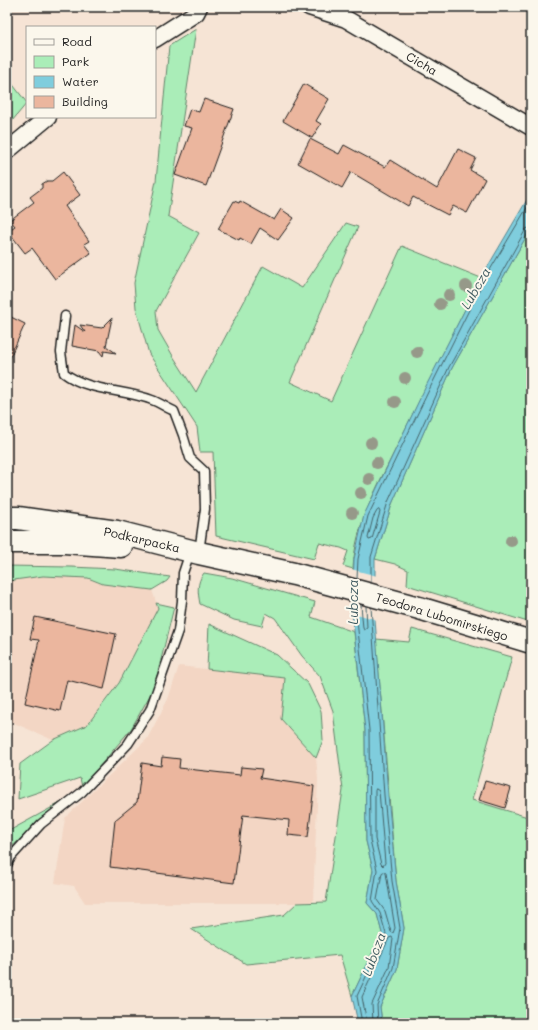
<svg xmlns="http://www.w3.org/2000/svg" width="538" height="1030" viewBox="0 0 538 1030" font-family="Mali,sans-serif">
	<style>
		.built { fill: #f3d6c4 }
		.green { fill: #aaedb8; stroke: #63846a }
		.water { fill: #7fcddd; stroke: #578690 }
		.pier { fill: #f6e4d5 }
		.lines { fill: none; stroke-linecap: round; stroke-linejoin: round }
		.shore { stroke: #446369; stroke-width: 1 }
		.building { fill: #ebb69e; stroke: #1c1c1c }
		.service-casing { stroke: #1c1c1c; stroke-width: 11 }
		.minor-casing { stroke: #1c1c1c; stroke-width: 19 }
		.trunk-casing { stroke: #1c1c1c; stroke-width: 25 }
		.service { stroke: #fbf7ec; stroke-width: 8 }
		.minor { stroke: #fbf7ec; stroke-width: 16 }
		.trunk { stroke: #fbf7ec; stroke-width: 22 }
		.tree { fill: #969989 }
		.labels { text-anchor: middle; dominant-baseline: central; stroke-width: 4; stroke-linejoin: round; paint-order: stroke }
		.street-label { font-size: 12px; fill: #1c1c1c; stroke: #fbf7ec }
		.water-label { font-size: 13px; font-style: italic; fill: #3f5a60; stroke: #fbf7ec }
	</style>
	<rect width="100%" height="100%" fill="#f6e4d5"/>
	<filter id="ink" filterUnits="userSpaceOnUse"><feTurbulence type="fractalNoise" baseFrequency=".025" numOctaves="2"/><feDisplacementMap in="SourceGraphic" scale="8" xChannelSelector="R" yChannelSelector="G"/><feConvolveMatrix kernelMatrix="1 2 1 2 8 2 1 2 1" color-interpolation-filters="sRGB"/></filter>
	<g filter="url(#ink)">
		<path class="built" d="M43,576L88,578L103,584L152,590L158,608L119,683L87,725L53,740L7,720V581Z
			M179,666L285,678L281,719L316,758L318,779L313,903H85L74,886L55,883L65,818L147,739L168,699Z"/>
		<path class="green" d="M196,29L168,216L199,233L156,311L158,330L173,356L196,392L263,266L302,288L346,223L358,227L290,382L331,401L402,246L481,278C453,333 425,389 398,444C379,484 355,524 353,569L343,566L348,551L341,548L319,543L314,559L216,536L213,452H200L197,427L149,354L136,308L134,283L156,181L169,46Z
			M7,77L27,103L7,127Z
			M531,228V623L407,585L408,570L395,564L375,559L392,504L452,368Z
			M7,566L71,567L115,569L170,577L167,581L152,590L103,584L88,578L43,576L7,581Z
			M204,573L232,578L315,602L311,617L354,632L365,730L366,841L373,870L367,903L377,914L382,933L352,996L340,955L246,964L191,929L284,915L297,903L326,902L343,790L333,711L320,676L302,656L275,618L266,613L262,626L234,620L200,604C198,593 196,583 204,573Z
			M156,603L174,607L154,688L131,729L82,787L80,778L18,799L20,764L53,740L87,725L119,683L158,608Z
			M209,624L277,655L308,684L321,711L323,740L316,758L281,719L285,678L207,669Z
			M412,629L512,657L472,800L531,818V1023H382L380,1007L397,969L404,928L396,881L376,639L409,642Z
			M60,803L7,851V832Z"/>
		<path class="water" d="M531,193V228L452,368L392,504L375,559V619L388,795L396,881L404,928L397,969L380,1007L382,1023H358L352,996L382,933L377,914L367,903L373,870L366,841L365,730L352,612L354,559L364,515L426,386L481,278Z"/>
		<path class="pier" d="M351,569L377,576V620L350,612Z"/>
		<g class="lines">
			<path class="shore" d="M379,510L380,512L372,539L369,540L368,538L373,518L377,511Z
				M357,579L358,559L368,516L430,388L484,280L531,201
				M371,582V557L388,502L449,367L526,229L531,227
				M356,603V612L369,730L370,840L377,870L372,901L380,913L386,934L357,996L362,1023
				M361,605L363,628L364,630L367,628L366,606
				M371,607L384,795L392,881L400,928L393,968L377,1005L378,1023
				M376,789L379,791L385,863L383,866L381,864L375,839V791Z
				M384,872L386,873L395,928L393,933L391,932L385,911L377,900L382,873Z
				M367,1023L362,997L389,938L392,937L393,939L389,967L372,1004L373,1023"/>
		</g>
		<path class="building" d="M304,84L329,99L316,121L321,124L312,138L283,121Z
			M204,99L234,109L206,186L175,175L192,128L184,126L190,109L199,112Z
			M310,139L339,154L344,145L385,167L390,160L437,189L458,149L476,158L470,170L485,179L467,213L453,206L448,215L413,197L408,206L351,172L342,188L298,163Z
			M63,172L80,195L65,206L89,241L84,244L91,253L55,279L32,248L25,253L8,231L15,226L10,220L34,202L30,197L42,188V184L47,181H52Z
			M234,201L239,203L240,201L274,220L281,209L294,218L278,240L260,228L251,244L240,238L239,240L218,229Z
			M7,315L25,324L7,364Z
			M112,318L106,346L116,353L104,351L103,356L99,351L72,346L75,325L85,332L80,325L102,328Z
			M35,617L116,634L104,689L67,680L60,711L25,703L39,640L30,639Z
			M162,757L180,759L179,768L240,775L241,767L262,769L260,778L314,786L308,837L288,835L289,820L243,815L234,883L110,867L115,820L137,802L142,763L161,766Z
			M485,781L511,788L505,808L479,800Z"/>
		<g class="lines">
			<g class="service-casing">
				<path id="service" d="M65,316L61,352L64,373C89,392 124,389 152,400C160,403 167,408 174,411L183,435L190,458L204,471L205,509L199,552
					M7,865L11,857L41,824L82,792L128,744L150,710L178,631L182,601L183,573L190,552"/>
			</g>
			<g class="minor-casing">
				<path id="minor" d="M309,7L346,19L531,127
					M155,39L196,13L199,7
					M7,151L48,117"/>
			</g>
			<g class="trunk-casing">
				<path id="trunk" d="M7,518H18L117,532L199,553L294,574L419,608L531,642
					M7,542H65L121,546"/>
			</g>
			<use href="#service" class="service"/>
			<use href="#minor" class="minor"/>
			<use href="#trunk" class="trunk"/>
		</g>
		<g class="tree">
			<circle cx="466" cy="286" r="6"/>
			<circle cx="449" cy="295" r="6"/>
			<circle cx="440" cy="304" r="6"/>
			<circle cx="417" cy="352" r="6"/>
			<circle cx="405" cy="378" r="6"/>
			<circle cx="395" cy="402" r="6"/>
			<circle cx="371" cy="443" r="6"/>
			<circle cx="377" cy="463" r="6"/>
			<circle cx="369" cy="479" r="6"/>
			<circle cx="361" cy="493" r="6"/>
			<circle cx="352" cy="513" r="6"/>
			<circle cx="511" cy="541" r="6"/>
		</g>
	</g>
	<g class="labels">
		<g class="street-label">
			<text transform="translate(422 63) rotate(30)">Cicha</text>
			<text transform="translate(142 539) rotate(13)">Podkarpacka</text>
			<text transform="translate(442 616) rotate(17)">Teodora Lubomirskiego</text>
		</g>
		<g class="water-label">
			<text transform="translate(475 288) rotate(-60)">Lubcza</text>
			<text transform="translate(352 602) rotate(-90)">Lubcza</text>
			<text transform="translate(373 954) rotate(-70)">Lubcza</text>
		</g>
	</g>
	<rect width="538" height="1030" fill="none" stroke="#fbf7ec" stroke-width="24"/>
	<rect x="12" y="12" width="514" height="1006" fill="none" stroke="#1c1c1c" stroke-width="1.5" filter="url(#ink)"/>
	<rect x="26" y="26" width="130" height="92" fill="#fbf7ec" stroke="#a29f99"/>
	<rect x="34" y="39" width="20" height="6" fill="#fbf7ec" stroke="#a29f99"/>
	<text x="62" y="46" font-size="12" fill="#1c1c1c">Road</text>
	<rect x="34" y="56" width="20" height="12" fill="#aaedb8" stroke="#a29f99"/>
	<text x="62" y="66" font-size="12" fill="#1c1c1c">Park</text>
	<rect x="34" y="76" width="20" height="12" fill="#7fcddd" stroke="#a29f99"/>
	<text x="62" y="86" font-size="12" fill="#1c1c1c">Water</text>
	<rect x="34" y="96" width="20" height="12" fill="#ebb69e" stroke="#a29f99"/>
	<text x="62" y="106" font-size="12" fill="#1c1c1c">Building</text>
</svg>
